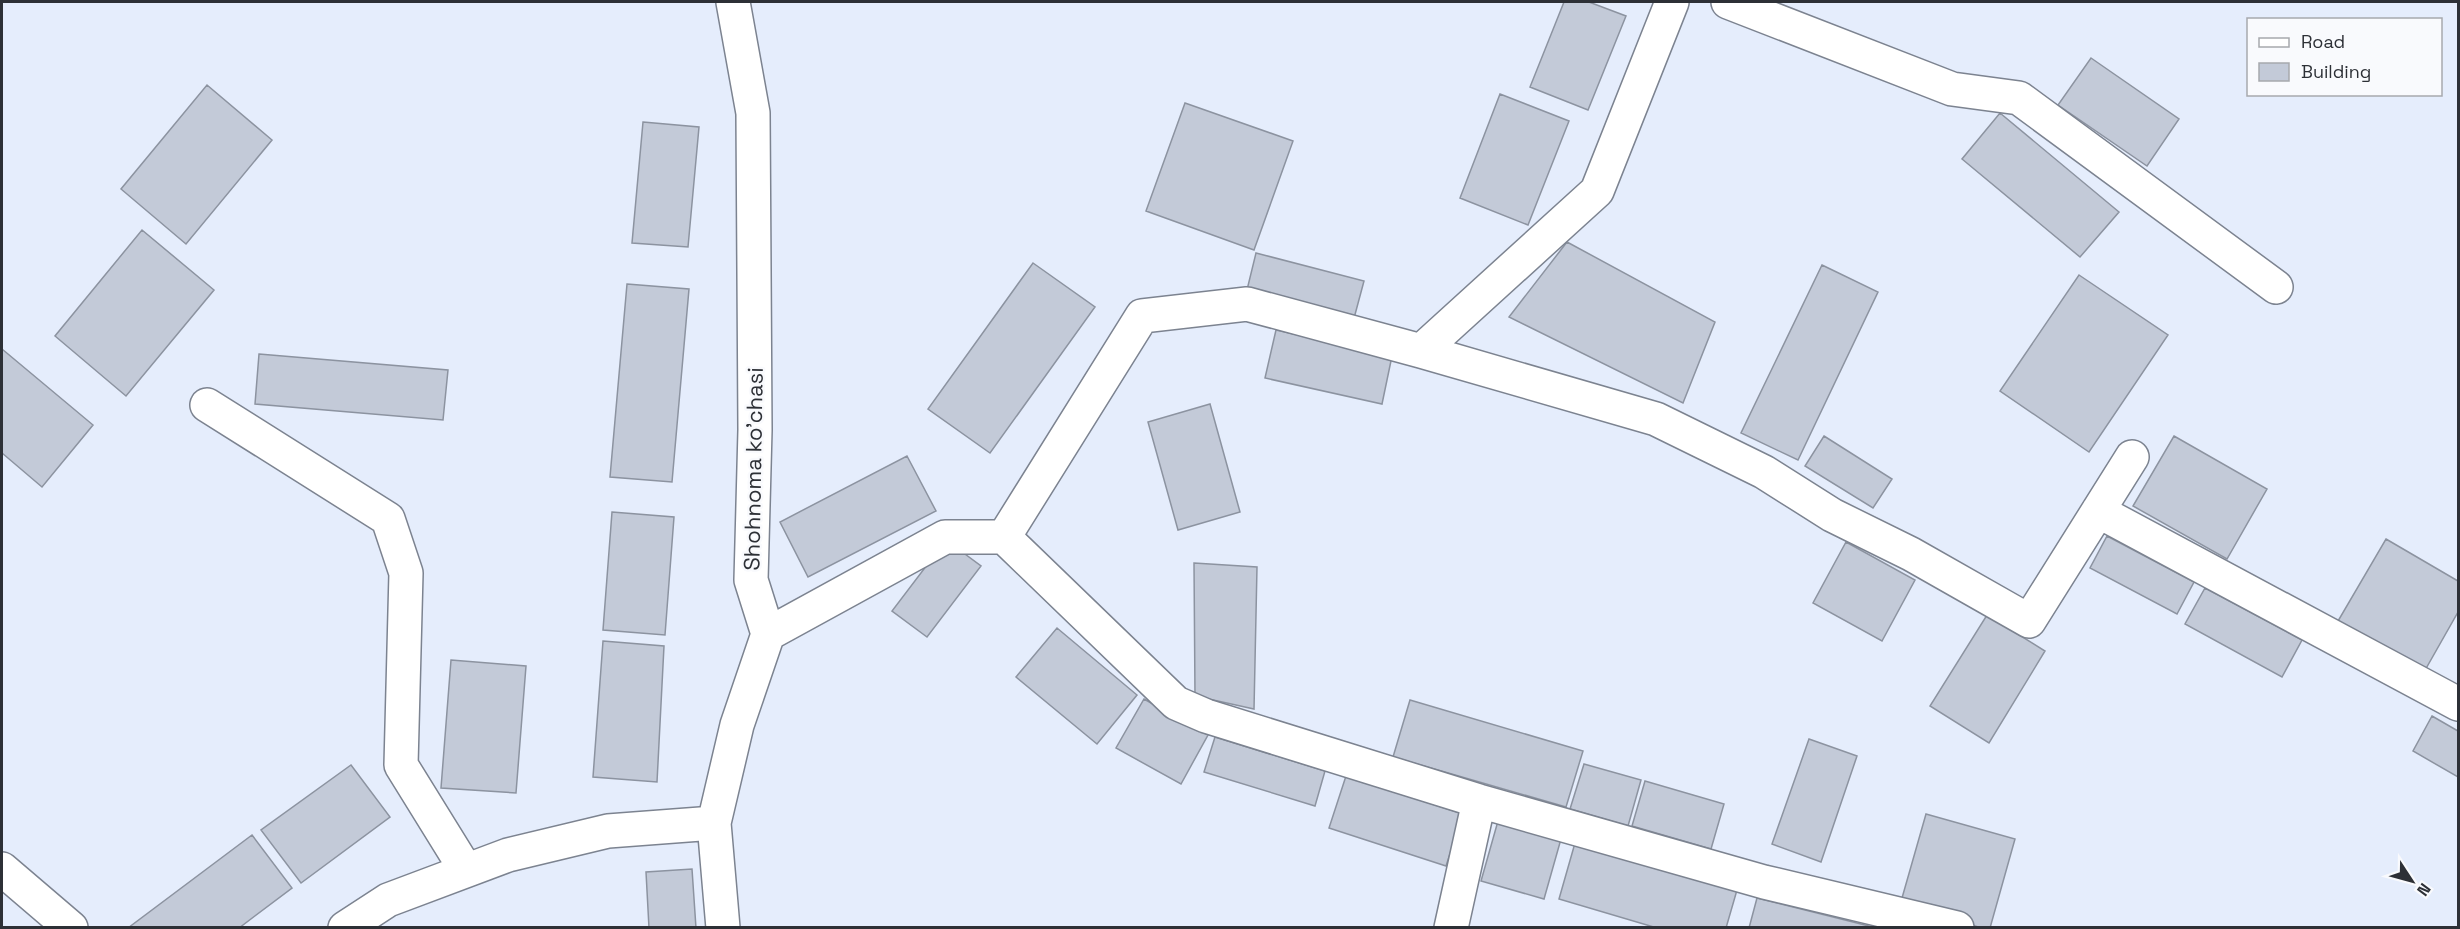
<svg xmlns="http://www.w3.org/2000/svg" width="2460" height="929" viewBox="0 0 2460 929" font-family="'Space Grotesk',sans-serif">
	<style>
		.building { fill: #c3cad8; stroke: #8c93a0; stroke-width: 1.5 }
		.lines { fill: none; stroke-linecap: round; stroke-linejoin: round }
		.minor-casing { stroke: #7c8390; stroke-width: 36 }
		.minor { stroke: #fff; stroke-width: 33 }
		.labels { text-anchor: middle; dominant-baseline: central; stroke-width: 5; stroke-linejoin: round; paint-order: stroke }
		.street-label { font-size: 22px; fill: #2d3036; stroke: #f9fafd }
	</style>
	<rect width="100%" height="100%" fill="#e5edfc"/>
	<path class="building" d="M1564,2H1589L1626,16L1588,110L1530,87Z
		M2091,58L2179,119L2147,166L2058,105Z
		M207,85L272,140L186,244L121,189Z
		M1500,94L1569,121L1528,225L1460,198Z
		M1185,103L1293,141L1254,250L1146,211Z
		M2000,113L2119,212L2080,257L1962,159Z
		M643,122L699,127L688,247L632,243Z
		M142,230L214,290L126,396L55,336Z
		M1567,242L1715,322L1683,403L1509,317Z
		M1256,253L1364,281L1353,322L1246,294Z
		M1033,263L1095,307L990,453L928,409Z
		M1822,265L1878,292L1798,460L1741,433Z
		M2079,275L2168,335L2089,452L2000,391Z
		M627,284L689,289L672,482L610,477Z
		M1276,330L1392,356L1382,404L1265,378Z
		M2,349L93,425L42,487L2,453Z
		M259,354L448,370L443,420L255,404Z
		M1210,404L1240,512L1178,530L1148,422Z
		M1824,436L1892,479L1873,508L1805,466Z
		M2174,436L2267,489L2227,559L2133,506Z
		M907,456L936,511L808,577L780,522Z
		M612,512L674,517L665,635L603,630Z
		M2107,536L2194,582L2177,614L2090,568Z
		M2386,539L2458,581V612L2424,672L2338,621Z
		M946,540L981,566L927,637L892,611Z
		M1846,542L1915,580L1882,641L1813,603Z
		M1194,563L1257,567L1254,709L1195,696Z
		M2205,588L2302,640L2282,677L2185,624Z
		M1987,615L2045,651L1989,743L1930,706Z
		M1057,628L1137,695L1097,744L1016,677Z
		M603,641L664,646L657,782L593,777Z
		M451,660L526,666L516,793L441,788Z
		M1144,699L1208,735L1181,784L1116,748Z
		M1410,700L1583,751L1566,807L1393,757Z
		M2432,716L2458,731V777L2413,751Z
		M1215,737L1325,771L1315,806L1204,772Z
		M1809,739L1857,756L1821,862L1772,844Z
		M1584,764L1641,780L1628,826L1570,809Z
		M351,765L390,817L301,883L261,830Z
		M1346,776L1463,814L1446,866L1329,828Z
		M1645,781L1724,804L1711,849L1632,826Z
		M1926,814L2015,839L1990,928H1982L1900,905Z
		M1498,821L1561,839L1544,899L1481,881Z
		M252,835L292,888L239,928H128Z
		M1575,843L1737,890L1726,928H1657L1559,899Z
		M692,869L696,928H649L646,872Z
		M1757,898L1873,927V928H1749Z"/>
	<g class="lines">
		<g class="minor-casing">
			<path id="minor" d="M1728,2L1952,89L2019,98L2276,287
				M1421,351L1597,191L1672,2
				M207,405L388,519L406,573L401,765L466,870
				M2098,511L2458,704
				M1004,537L1142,316L1247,304L1421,351L1656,419L1764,472L1832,515L1911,554L2029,621L2132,457
				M768,634L945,537H1004L1176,703L1206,716L1479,801L1764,882L1957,928
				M2,869L71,928
				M345,928L388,900L508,855L608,831L714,823
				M723,928L714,823L737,725L768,634L751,580L755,430L753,113L733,2
				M1451,928L1479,801"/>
		</g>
		<use href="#minor" class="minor"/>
	</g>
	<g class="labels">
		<g class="street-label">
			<text transform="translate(753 469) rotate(-89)">Shohnoma ko'chasi</text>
		</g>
	</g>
	<rect width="2460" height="929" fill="none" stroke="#2d3036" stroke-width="6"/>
	<rect x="2247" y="18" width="195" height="78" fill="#f9fafd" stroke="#a7a9ad" stroke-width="1.5"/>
	<rect x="2259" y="38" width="30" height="9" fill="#ffffff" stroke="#a7a9ad" stroke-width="1.5"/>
	<text x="2301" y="48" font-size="18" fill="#2d3036">Road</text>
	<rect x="2259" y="63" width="30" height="18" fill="#c3cad8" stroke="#a7a9ad" stroke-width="1.5"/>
	<text x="2301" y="78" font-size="18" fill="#2d3036">Building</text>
	<g transform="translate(2412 881) rotate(126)" stroke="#f9fafd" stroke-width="4.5" paint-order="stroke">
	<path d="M0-4.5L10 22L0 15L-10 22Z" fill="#2d3036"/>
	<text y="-9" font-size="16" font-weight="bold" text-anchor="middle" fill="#2d3036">N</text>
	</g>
</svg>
